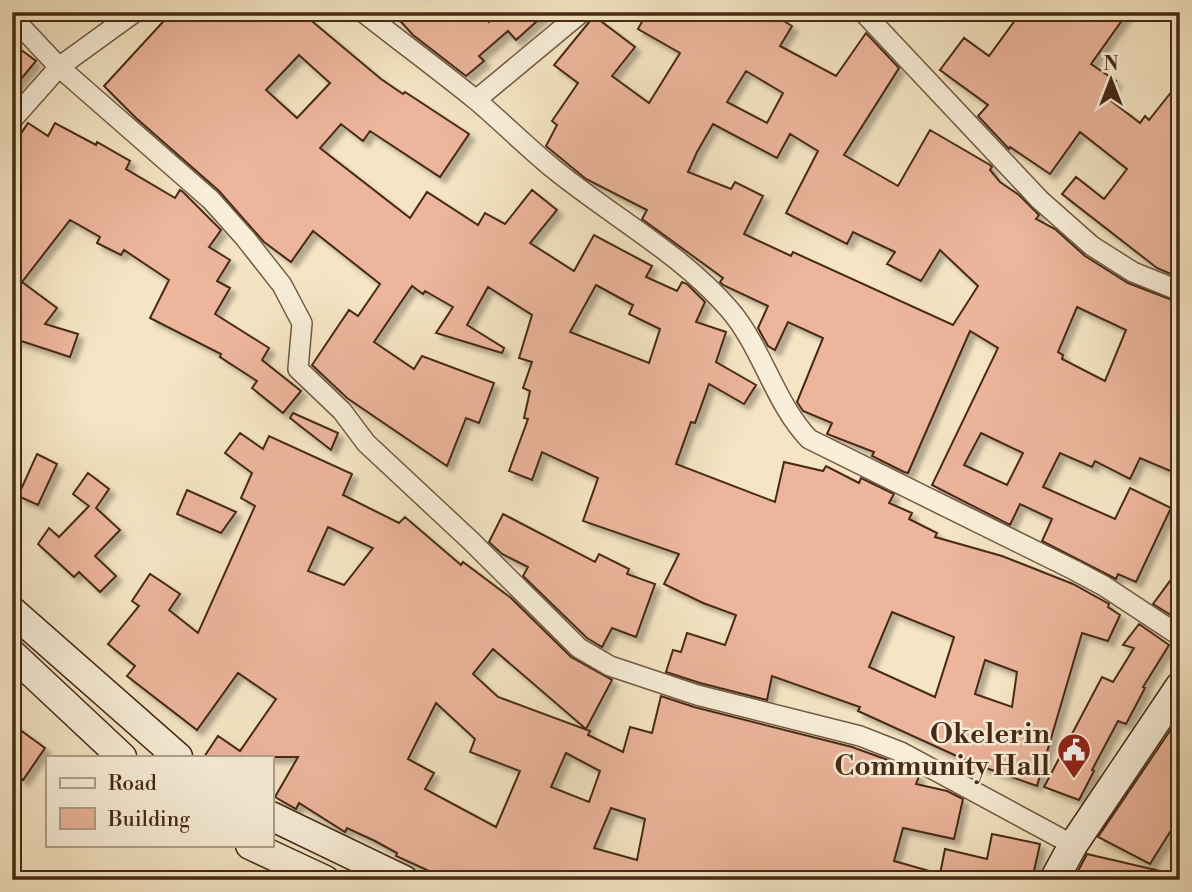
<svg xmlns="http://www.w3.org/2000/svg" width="1192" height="892" viewBox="0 0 1192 892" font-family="'Libre Bodoni',serif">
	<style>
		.building { fill: #ecb59c; stroke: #472a15; stroke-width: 2; fill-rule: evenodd; filter: url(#shadow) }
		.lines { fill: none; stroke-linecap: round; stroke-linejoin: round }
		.street-casing { stroke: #725941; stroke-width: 22 }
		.secondary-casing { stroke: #472a15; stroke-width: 31 }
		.street { stroke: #f8eed9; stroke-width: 19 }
		.secondary { stroke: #f8eed9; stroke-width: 28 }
		.labels { text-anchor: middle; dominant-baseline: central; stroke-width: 5; stroke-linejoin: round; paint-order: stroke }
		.poi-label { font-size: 28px; font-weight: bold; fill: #472a15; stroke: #f8eed9; text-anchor: end }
	</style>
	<defs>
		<filter id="shadow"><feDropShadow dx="5.5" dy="5.5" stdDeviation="2" flood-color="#0004"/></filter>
	</defs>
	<rect width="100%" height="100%" fill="#f5e5c4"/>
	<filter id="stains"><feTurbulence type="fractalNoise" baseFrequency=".00286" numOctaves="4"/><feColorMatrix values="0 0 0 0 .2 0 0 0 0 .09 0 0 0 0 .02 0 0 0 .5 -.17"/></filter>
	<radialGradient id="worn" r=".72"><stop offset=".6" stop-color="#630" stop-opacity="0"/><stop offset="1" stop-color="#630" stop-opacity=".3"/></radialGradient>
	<path class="building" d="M172,12H301L381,79L403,94L405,92L469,134L440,177L370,131L363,141L341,124L320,148L410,218L427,192L478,225L485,213L505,224L532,190L557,210L530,243L574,271L594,235L652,266L646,277L677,291L682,282L687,284L705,302L696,322L726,332L716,362L756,385L744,404L709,384L695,423L691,422L676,464L775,502L784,462L823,471L826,466L859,483L861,478L894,494L889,503L912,513L909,519L937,533L935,537L1002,556L1073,584L1109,604L1108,607L1120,615L1108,641L1082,633L1037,786L972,763L858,711L860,707L772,676L767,700L700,683L666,672L673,650L681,652L687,633L725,645L736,615L703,603L664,584L679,554L583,521L598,478L542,452L532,480L509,471L528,419L524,418L530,391L523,388L532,362L519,358L532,315L488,287L467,325L504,348L502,353L436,333L453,307L425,291L423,294L412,286L374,342L414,369L422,356L494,383L479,423L466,418L447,466L347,398L312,365L349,310L358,316L380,284L313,231L291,262L264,242L219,191L136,118L104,86ZM299,55L330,83L297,118L266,90ZM596,285L633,305L629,314L660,329L649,363L570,332ZM892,612L954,637L935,697L869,667ZM985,660L1017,672L1012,707L975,694Z
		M392,12H480L489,22L500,12H547L516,40L508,31L479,56L484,61L466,76L413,35Z
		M647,12H769L792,26L780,46L836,76L866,33L899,68L844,155L898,186L930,130L990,165L992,167L990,170L1000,182L1019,195L1039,215L1036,219L1055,229L1085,256L1128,283L1180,303V475L1140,458L1130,479L1095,461L1092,467L1060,453L1043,487L1115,519L1130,488L1171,508L1136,582L1118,574L1116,579L1042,541L1052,519L1020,504L1010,525L932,485L998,348L970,331L908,473L904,472L872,456L874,452L827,434L832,423L803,411L797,402L823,338L788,322L775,350L768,346L758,328L768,306L723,285L720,282L723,278L642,219L647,210L586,179L546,146L557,125L552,121L578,83L554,65L594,16L635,47L612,76L649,103L680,53L638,29ZM746,71L783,93L767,123L727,102ZM713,124L777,158L790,134L818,151L786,213L847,244L853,232L895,252L887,264L921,281L940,250L978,286L953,325L793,252L791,256L744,234L763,196L735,182L731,189L688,172L697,152ZM1077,307L1126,330L1105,381L1062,359L1063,355L1058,352ZM981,433L1023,453L1007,485L964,465Z
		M1021,12H1128L1091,64L1116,81L1105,96L1140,123L1145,116L1149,120L1180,81V278L1157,268L1062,194L1076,177L1104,199L1127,169L1080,132L1050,174L1010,147L1009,149L978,116L988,105L940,70L964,38L989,56Z
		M20,49L36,61L12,90V58Z
		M28,123L48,136L55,123L96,145L97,142L130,161L126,169L175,198L180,190L183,192L221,230L209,247L230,260L217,281L230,288L215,314L269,348L262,360L301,391L283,413L252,388L257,381L220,357L221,354L150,318L169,280L124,250L121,255L97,243L100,237L70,220L22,282L57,308L45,324L78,334L70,357L12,338V147Z
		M293,413L338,433L331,450L290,418Z
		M240,433L263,449L269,436L352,474L343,495L399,523L405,517L461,565L463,562L511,598L571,657L612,680L586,729L493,649L473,674L498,697L590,731L588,735L623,752L630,727L652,733L661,696L694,707L852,747L896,763L919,776L916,784L947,791L963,799L954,839L903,828L894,861L940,874L945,849L987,859L992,834L1040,844L1032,880H449L396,856L397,853L375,841L347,828L345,832L299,803L296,809L275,797L298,757H204L218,736L240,751L276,699L238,673L197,730L127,676L135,666L108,644L139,606L132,601L150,574L180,594L169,610L198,633L255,506L241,498L252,473L225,453ZM328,527L373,548L344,585L308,571ZM436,703L475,739L470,752L520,771L496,827L425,789L434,773L408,759ZM566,753L600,771L589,802L551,787ZM611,808L645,819L637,860L594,848Z
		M37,454L57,464L38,505L18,496Z
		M88,473L109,489L96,508L120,530L95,556L116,576L100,592L79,572L74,577L38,544L49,528L59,537L89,506L73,494Z
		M187,490L236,512L221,533L177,514Z
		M503,514L595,562L599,554L629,569L627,574L655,584L636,637L612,628L602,647L587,638L523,576L528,567L502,554L489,542Z
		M1170,581L1180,588L1179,620L1153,604Z
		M1139,624L1169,645L1143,687L1145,688L1126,724L1118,721L1092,770L1094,771L1079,800L1044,787L1102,677L1113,682L1134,648L1123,645Z
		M1180,716V816L1150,864L1098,837Z
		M12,724L45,748L23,780L12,772Z
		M1087,854L1169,873L1168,880H1080L1075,877Z"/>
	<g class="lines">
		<g class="street-casing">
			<path id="street" d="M363,12C401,42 439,70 476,100C503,123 528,148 555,170C613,217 680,253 729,309C762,347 774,402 809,439L1074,570L1104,586L1180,636
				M863,12L1040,200L1092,246L1133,272L1180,291
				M12,17L59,67L211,200L245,238L282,285L302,323L298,369L342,411L366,443L471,541L579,648L610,666L697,695L860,736L901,752L1073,845
				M476,100L582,12
				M12,120L59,67L135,12"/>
		</g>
		<g class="secondary-casing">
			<path id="secondary" d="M12,611L178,757
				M12,654L122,757
				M271,816L404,880
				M250,845L325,880
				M1054,880L1073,845L1180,686"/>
		</g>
		<use href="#street" class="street"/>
		<use href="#secondary" class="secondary"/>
	</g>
	<defs>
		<g id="civic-pin" transform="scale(1.75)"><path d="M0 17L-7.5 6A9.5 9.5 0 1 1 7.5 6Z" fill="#8f2418" stroke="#f8eed9"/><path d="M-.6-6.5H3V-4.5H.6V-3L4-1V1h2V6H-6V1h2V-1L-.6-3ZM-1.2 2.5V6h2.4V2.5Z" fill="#fff"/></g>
	</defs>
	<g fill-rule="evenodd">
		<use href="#civic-pin" x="1074" y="750"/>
	</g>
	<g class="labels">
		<g class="poi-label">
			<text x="1050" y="734">Okelerin<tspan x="1050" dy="32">Community Hall</tspan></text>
		</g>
	</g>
	<rect width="1192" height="892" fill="none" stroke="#f5e5c4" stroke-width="42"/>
	<rect x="14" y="14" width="1164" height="864" fill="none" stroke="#472a15" stroke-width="3.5"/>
	<rect x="21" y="21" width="1150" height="850" fill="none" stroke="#472a15" stroke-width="2"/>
	<rect x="46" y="756" width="228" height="91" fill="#f8eed9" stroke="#b1a08b" stroke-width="2"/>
	<rect x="60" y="778" width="35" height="10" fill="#f8eed9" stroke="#b1a08b" stroke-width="2"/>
	<text x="108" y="790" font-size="21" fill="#472a15">Road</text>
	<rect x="60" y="808" width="35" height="21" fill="#ecb59c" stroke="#b1a08b" stroke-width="2"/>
	<text x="108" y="826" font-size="21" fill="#472a15">Building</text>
	<g transform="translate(1111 80)" stroke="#f8eed9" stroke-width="5" paint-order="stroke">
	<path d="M0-5L12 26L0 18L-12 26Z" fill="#472a15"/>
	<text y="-10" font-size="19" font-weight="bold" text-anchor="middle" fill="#472a15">N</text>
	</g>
	<rect width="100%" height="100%" filter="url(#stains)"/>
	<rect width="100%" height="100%" fill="url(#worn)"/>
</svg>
